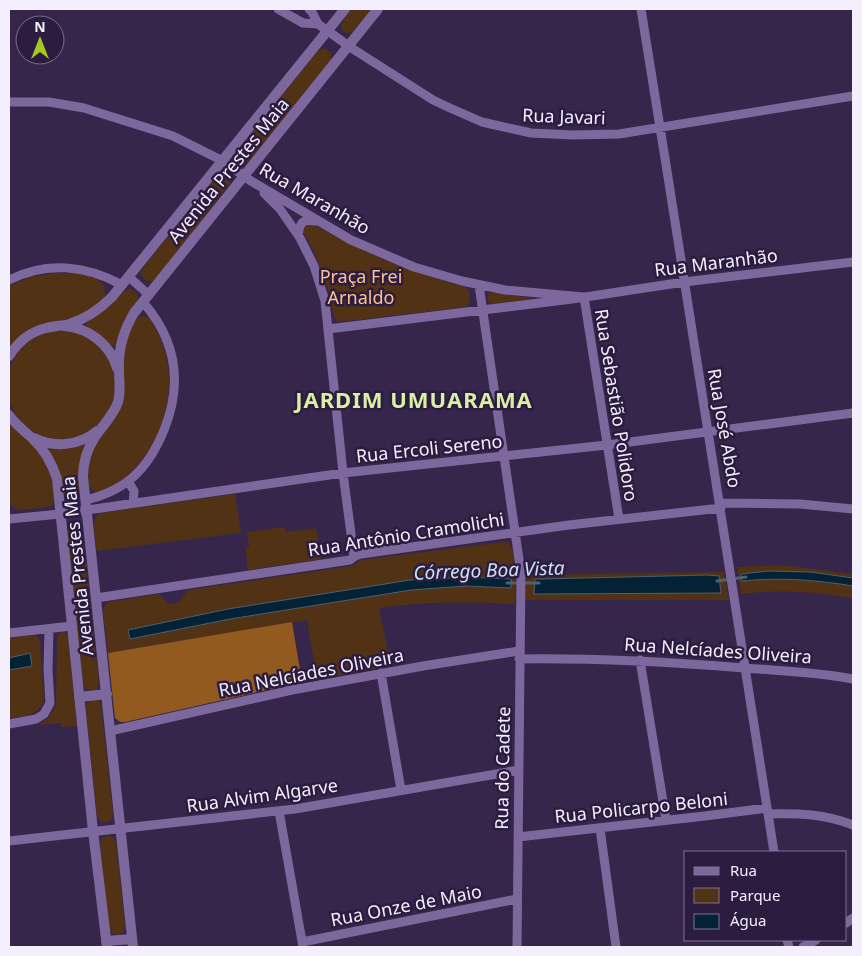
<svg xmlns="http://www.w3.org/2000/svg" width="862" height="956" viewBox="0 0 862 956" font-family="'Noto Sans',sans-serif">
	<style>
		.green { fill: #523214; fill-rule: evenodd }
		.forest { fill: #935a20 }
		.water { fill: #042236; stroke: #4c6072 }
		.lines { fill: none; stroke-linecap: round; stroke-linejoin: round }
		.stream { stroke: #4c6072; stroke-width: 3 }
		.minor { stroke: #7d689e; stroke-width: 9 }
		.tertiary { stroke: #7d689e; stroke-width: 10 }
		.labels { text-anchor: middle; dominant-baseline: central; stroke-width: 5; stroke-linejoin: round; paint-order: stroke }
		.street-label { font-size: 18px; fill: #f4effd; stroke: #2c1c40 }
		.park-label { font-size: 18px; fill: #fec28f; stroke: #2c1c40 }
		.water-label { font-size: 19px; font-style: italic; fill: #cde2f3; stroke: #2c1c40 }
		.district-label { font-size: 22px; font-weight: bold; letter-spacing: 1px; fill: #d9f0a4; stroke: #2c1c40 }
	</style>
	<rect width="100%" height="100%" fill="#36264b"/>
	<path class="green" d="M352,9H372L353,32L346,33L342,29L341,24Z
		M323,48L331,52V60L251,159L246,162L240,160L237,155L239,149L318,51Z
		M223,171L230,175L231,182L154,282L144,280L140,272L217,174Z
		M310,222C360,252 410,272 465,287L470,292V302L465,307L338,322C331,316 332,304 330,296C323,272 315,250 301,229L302,227Z
		M56,273C70,273 94,273 104,285L105,296C83,328 35,313 9,348V286L30,277Z
		M127,289C132,289 138,291 138,298C137,304 126,316 123,322C120,330 118,338 116,346H112L103,338L86,327L85,324L110,306Z
		M489,292L530,298L531,299L491,304L488,301L487,297Z
		M142,316L149,317C158,333 166,348 168,367C175,413 145,481 95,492L88,485L89,465L94,448L117,414L123,373L125,347L128,334L137,318Z
		M7 385a54 54 0 1 1 108 0a54 54 0 1 1-108 0Z
		M9,423L34,446L46,463L54,488L55,500L50,507L20,510L16,509L9,503Z
		M85,444L79,473V495L75,499L69,500L65,496L59,469L47,447Z
		M235,494L241,533L97,551C96,540 89,520 100,513Z
		M74,526L80,528L83,533L99,682L97,688L92,691L86,689L83,684L67,535L69,529Z
		M284,527L286,532L316,528L321,559L248,570L245,548L249,547L247,532Z
		M503,542C506,542 508,542 510,545C517,555 515,591 515,604C469,602 424,601 379,608L391,666L317,679L307,620L108,653L103,610L105,605L109,602L159,594C162,596 163,598 165,600C175,610 183,598 187,590L352,566L361,560ZM466,577L511,579L510,588L466,586L411,590L230,619L131,639L128,630L228,609L410,580Z
		M782,565L853,574V578C816,572 779,569 741,574L742,581C780,577 816,580 853,586V598C815,592 779,589 741,594L737,567Z
		M724,572L729,600H525L526,575ZM708,575L720,593H534L535,580L543,579Z
		M64,632L68,636L77,726L61,727V723L38,725L49,718L56,704L57,637L59,633Z
		M33,635L38,637L40,642L44,701C36,717 24,716 9,718V670L32,666L30,653L9,658V638Z
		M96,699L99,700L101,706L113,814L111,820L106,823L100,821L97,816L86,708L87,702Z
		M110,835L116,842L125,926L123,932L118,935L112,933L109,928L100,844L102,838Z"/>
	<path class="forest" d="M292,622L302,682L125,722H120L115,718L108,653Z"/>
	<path class="water" d="M769,571L810,572L853,578V586C816,580 780,577 742,581L741,574Z
		M708,575L719,576L721,593L534,594L535,579H543Z
		M466,577L511,579V588L466,586L411,590L230,619L130,639L128,630L228,609L410,580Z
		M30,653L32,666L9,670V658Z"/>
	<g class="lines">
		<path class="stream" d="M717,581L746,577
			M507,583H539"/>
		<path class="minor" d="M278,9L303,23L318,24
			M309,9L312,12L318,24L353,49L433,100L450,108L482,122L531,133L573,135L619,134L853,96
			M641,9C686,290 732,571 774,852
			M9,102H49L84,108L173,136L223,161L251,181L351,240L414,267L462,281L505,290L584,297
			M264,193L280,209L300,238L314,266L325,301L343,473L354,557
			M298,235C300,222 302,219 316,221
			M129,277L149,295
			M9,280C46,261 86,265 122,285
			M479,285L521,573L517,947
			M584,297L619,519
			M328,329L572,299L684,282L853,262
			M128,481L134,491L133,503
			M86,500C127,490 148,469 164,430C183,383 176,340 143,302
			M721,503L800,504L853,509
			M9,519L60,514L343,473L607,445L853,413
			M96,598L350,560L355,556L361,554L569,525L721,508
			M9,633L72,626
			M519,659C594,658 669,662 744,668C780,671 817,672 853,679
			M640,660L666,820
			M381,673L401,790
			M9,724L36,719L44,714L50,703L48,670L49,629
			M110,731L292,690L423,666L519,651
			M279,811L303,947
			M768,814C798,813 825,814 853,825
			M600,828L616,947
			M518,837L705,816L767,808
			M9,841L295,809L519,770
			M846,923L853,918
			M787,940L789,947
			M302,942L517,899
			M803,947L816,940"/>
		<path class="tertiary" d="M64,326C89,328 110,344 117,368
			M9,356C18,342 29,332 46,328C53,326 61,326 69,324C86,319 100,309 112,297L345,9
			M9,415C15,424 23,430 32,438C44,449 52,463 57,479L93,831L107,947
			M34,438C54,448 79,446 97,431
			M79,697L107,694
			M106,941L132,939
			M133,947L83,477C83,463 87,449 95,437C103,425 113,416 118,402C121,392 119,382 119,371C118,350 123,331 134,313L378,9"/>
	</g>
	<g class="labels">
		<g class="street-label">
			<text transform="translate(564 116) rotate(2)">Rua Javari</text>
			<text transform="translate(228 170) rotate(-51)">Avenida Prestes Maia</text>
			<text transform="translate(315 198) rotate(30)">Rua Maranhão</text>
			<text transform="translate(716 262) rotate(-7)">Rua Maranhão</text>
			<text transform="translate(617 405) rotate(81)">Rua Sebastião Polidoro</text>
			<text transform="translate(725 428) rotate(80)">Rua José Abdo</text>
			<text transform="translate(429 448) rotate(-6)">Rua Ercoli Sereno</text>
			<text transform="translate(406 534) rotate(-9)">Rua Antônio Cramolichi</text>
			<text transform="translate(77 566) rotate(-96)">Avenida Prestes Maia</text>
			<text transform="translate(718 650) rotate(4)">Rua Nelcíades Oliveira</text>
			<text transform="translate(311 672) rotate(-11)">Rua Nelcíades Oliveira</text>
			<text transform="translate(502 768) rotate(-89)">Rua do Cadete</text>
			<text transform="translate(262 795) rotate(-8)">Rua Alvim Algarve</text>
			<text transform="translate(641 807) rotate(-6)">Rua Policarpo Beloni</text>
			<text transform="translate(406 905) rotate(-11)">Rua Onze de Maio</text>
		</g>
		<g class="park-label">
			<text x="361" y="276">Praça Frei<tspan x="361" dy="21">Arnaldo</tspan></text>
		</g>
		<g class="water-label">
			<text transform="translate(489 570) rotate(-2)">Córrego Boa Vista</text>
		</g>
		<g class="district-label">
			<text x="414" y="399">JARDIM UMUARAMA</text>
		</g>
	</g>
	<rect width="862" height="956" fill="none" stroke="#f4effd" stroke-width="20"/>
	<rect x="684" y="851" width="162" height="90" fill="#2c1c40" stroke="#7c708c"/>
	<rect x="694" y="867" width="25" height="8" fill="#7d689e" stroke="#7c708c"/>
	<text x="730" y="876" font-size="15" fill="#f4effd">Rua</text>
	<rect x="694" y="888" width="25" height="15" fill="#523214" stroke="#7c708c"/>
	<text x="730" y="901" font-size="15" fill="#f4effd">Parque</text>
	<rect x="694" y="914" width="25" height="15" fill="#042236" stroke="#7c708c"/>
	<text x="730" y="926" font-size="15" fill="#f4effd">Água</text>
	<g transform="translate(40 40)"><circle r="24" fill="#2c1c40" stroke="#7c708c"/>
	<path d="M0-4L9 19L0 12L-9 19Z" fill="#a5c822"/>
	<text y="-8" font-size="14" font-weight="bold" text-anchor="middle" fill="#f4effd">N</text>
	</g>
</svg>
